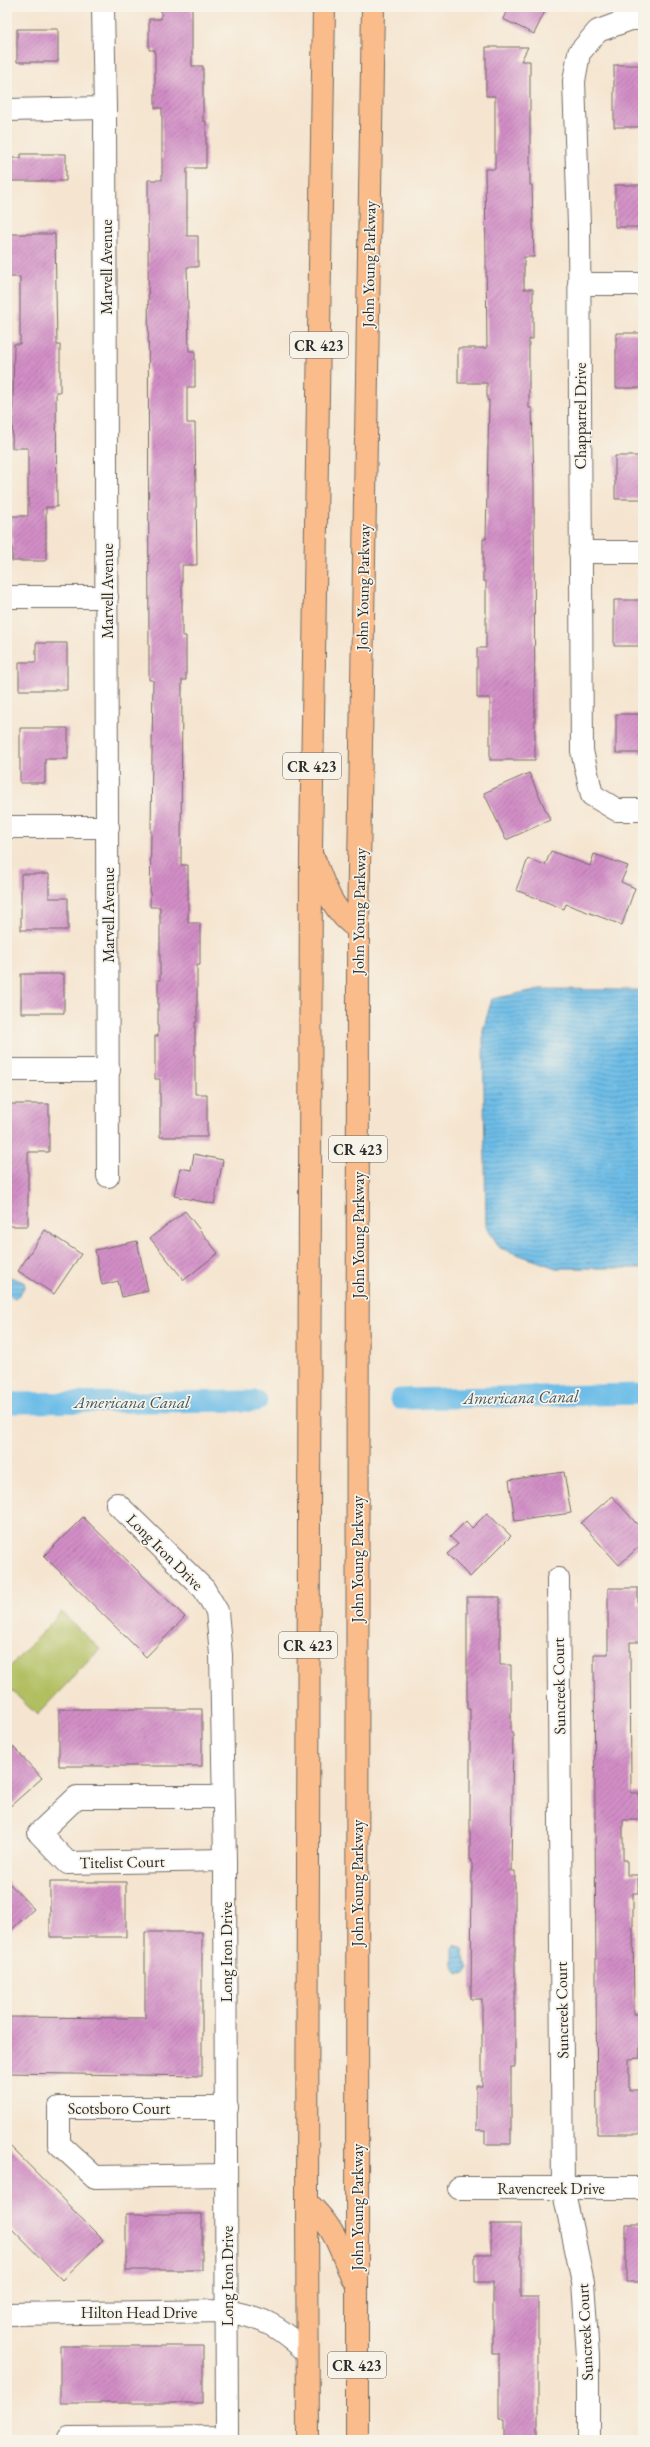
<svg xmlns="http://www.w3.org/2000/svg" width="650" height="2447" viewBox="0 0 650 2447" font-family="'EB Garamond',serif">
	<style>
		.garden { fill: #b1bf61; stroke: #6e7546 }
		.water { fill: url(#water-rules); stroke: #4c748a }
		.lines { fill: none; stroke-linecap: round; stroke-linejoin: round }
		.canal { stroke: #6dbde8; stroke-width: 21 }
		.building { fill: url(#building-hatch) }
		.minor-casing { stroke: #726c65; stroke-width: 24 }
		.major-casing { stroke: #726c65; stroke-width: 24 }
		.highway-casing { stroke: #726c65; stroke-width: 24 }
		.minor { stroke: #fff; stroke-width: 22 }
		.major { stroke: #f9bc8a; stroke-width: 22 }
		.highway { stroke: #f9bc8a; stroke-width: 22 }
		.labels { text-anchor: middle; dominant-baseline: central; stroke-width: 3.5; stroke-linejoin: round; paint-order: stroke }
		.shield { fill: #f7f3e8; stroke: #686764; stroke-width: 1 }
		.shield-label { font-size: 15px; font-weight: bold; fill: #2b2b2b }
		.street-label { font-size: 16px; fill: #2b2b2b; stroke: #f7f3e8 }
		.water-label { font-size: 17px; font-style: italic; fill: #3f5764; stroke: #f7f3e8 }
	</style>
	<defs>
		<pattern id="water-rules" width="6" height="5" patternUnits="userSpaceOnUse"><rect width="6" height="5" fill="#6dbde8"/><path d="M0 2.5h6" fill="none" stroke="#5a9abc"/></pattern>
		<pattern id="building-hatch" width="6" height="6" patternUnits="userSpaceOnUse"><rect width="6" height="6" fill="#d28ec6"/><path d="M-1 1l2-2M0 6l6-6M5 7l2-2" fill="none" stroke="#ab74a1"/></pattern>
	</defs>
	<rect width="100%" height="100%" fill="#f7f3e8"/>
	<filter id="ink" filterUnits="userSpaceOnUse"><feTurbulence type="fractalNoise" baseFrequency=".025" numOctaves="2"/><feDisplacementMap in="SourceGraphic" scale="8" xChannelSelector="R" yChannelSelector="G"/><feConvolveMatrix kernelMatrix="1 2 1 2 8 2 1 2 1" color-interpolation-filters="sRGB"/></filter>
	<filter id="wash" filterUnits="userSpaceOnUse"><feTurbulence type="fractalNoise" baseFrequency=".012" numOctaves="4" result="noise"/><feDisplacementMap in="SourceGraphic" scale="16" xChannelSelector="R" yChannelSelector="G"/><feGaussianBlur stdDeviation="0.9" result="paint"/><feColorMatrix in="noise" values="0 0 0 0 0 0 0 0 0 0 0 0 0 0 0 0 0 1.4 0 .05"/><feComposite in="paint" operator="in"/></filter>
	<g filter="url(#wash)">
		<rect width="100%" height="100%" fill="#f5e5d0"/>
		<path class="garden" d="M61,1612L100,1649L37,1715L7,1686V1670Z"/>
		<path class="water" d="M540,989L643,990V1268H556L500,1248L486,1226L483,1030L492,999Z
			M7,1276L24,1282L25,1286L18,1297L13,1298L7,1293Z
			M456,1945L463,1949L465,1961L469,1967L464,1974L458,1973L453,1966V1949Z"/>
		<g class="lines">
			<path class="canal" d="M400,1399L643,1394
				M7,1403L257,1401"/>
		</g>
		<g id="blocks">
			<path class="building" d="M161,7H192V66H203V121H206V168H187V236H198V267H187L189,351H195V387H187V423H195L197,565H182V636H186V680H182L181,865H188V923H200V965H197V1022H195V1094H207V1137H160V1079H155V1036H158V980H160V907H150L153,680H149L148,180H162V108H155V50H149V19H161Z
				M508,7H547L534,34L503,19Z
				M17,29H58V62H17Z
				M486,47H528L521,61H530V185H532L534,257H524V289H533V339H529V408H532L534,483L535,760H490V698H477V648H486V581H483V539H486L489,400H487V383H458V348H487L485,169H495V96H486Z
				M614,65H643V127H614Z
				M21,154H66V181H7V158H21Z
				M615,185H643V227H615Z
				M9,234H55L57,345H60V392H56L57,507H46V561H12V516H28V448H12L14,344H20V277H9Z
				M616,333H643V388H616Z
				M615,456H643V499H615Z
				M614,600H643V646H614Z
				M36,643H67V690H19V662H36Z
				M616,714H643V753H616Z
				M20,728H68V759H45V783H20Z
				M529,773L550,820L506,840L484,793Z
				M551,851L590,866L594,854L628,866L621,882L635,888L622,925L566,904L564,909L516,890L528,859L545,865Z
				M21,874H49V898H68V930H21Z
				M21,974H64V1013H21Z
				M7,1104H49V1152H28V1226H7Z
				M194,1154L223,1160L214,1204L174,1196L180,1168L191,1170Z
				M185,1211L218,1253L184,1280L150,1238Z
				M45,1230L81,1254L54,1294L18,1271Z
				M137,1241L148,1291L122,1297L118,1281L102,1285L95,1250Z
				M564,1472L571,1513L515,1521L509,1480Z
				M612,1496L643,1531V1543L619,1565L581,1523Z
				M487,1513L511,1536L470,1577L447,1554L458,1544L450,1537L466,1521L472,1528Z
				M83,1517L185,1617L146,1657L44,1556Z
				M608,1588H638V1605H643V1642H630L631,1793H639V1820H623V1860H627V1875H638V1893H633V1931L634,2014H640V2058L629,2059V2090H643V2134H597L594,1654H608Z
				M467,1597H500V1665H511V1733H513L511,1871H515V2067H511V2144H485V2130H476V2086H482V1999H471L472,1860H470V1709H467Z
				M59,1709H202V1766H59Z
				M7,1740L42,1778L7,1809Z
				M7,1881L34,1909L7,1934Z
				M50,1882H126V1937H50Z
				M145,1932H202V2076L7,2073V2017L145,2018Z
				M7,2143L103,2240L62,2280L7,2224Z
				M126,2214H202V2270H126Z
				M491,2224H521V2297H538V2440H504V2419H499V2353H493V2282H475V2254H491Z
				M626,2224H643V2282H626Z
				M60,2346H203V2403H60Z"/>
		</g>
	</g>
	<g filter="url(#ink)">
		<use href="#blocks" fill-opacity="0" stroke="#726c65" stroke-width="1"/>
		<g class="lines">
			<g class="minor-casing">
				<path id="minor" d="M103,7L105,108L108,1176
					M643,19H631L598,31L579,53L574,81L579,225L582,751L592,795L617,810H643
					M7,110L105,108
					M579,284H643
					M580,552H643
					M7,597H107
					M7,827H108
					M7,1070H109
					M117,1504L204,1589L217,1611L221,1655L225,1860L227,2440
					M558,1579L563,2188L583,2282L588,2357V2440
					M223,1797H77L39,1833L68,1863L225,1860
					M226,2175L95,2177L59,2144V2108H227
					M459,2188H643
					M7,2314L227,2311C267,2319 278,2326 307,2352
					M69,2440V2438L227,2437"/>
			</g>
			<g class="major-casing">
				<path id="major" d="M357,2291V2440"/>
			</g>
			<g class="highway-casing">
				<path id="highway" d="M315,861C326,889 332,911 358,929
					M307,2202C334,2227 339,2245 352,2278
					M357,2291L358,929L373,7
					M308,2440L307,2202L311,850L324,7"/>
			</g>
			<use href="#minor" class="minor"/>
			<use href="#major" class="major"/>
			<use href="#highway" class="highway"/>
		</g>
	</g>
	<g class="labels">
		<g class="shield">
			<rect x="290" y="332" width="58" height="26" rx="3"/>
			<rect x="283" y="753" width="58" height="26" rx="3"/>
			<rect x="329" y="1136" width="58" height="26" rx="3"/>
			<rect x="279" y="1632" width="58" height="26" rx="3"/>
			<rect x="328" y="2352" width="58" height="26" rx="3"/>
		</g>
		<g class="shield-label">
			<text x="319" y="345">CR 423</text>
			<text x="312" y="766">CR 423</text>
			<text x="358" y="1149">CR 423</text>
			<text x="308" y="1645">CR 423</text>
			<text x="357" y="2365">CR 423</text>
		</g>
		<g class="street-label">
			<text transform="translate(369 264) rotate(-89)">John Young Parkway</text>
			<text transform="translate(106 267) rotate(-90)">Marvell Avenue</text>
			<text transform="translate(580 416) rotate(-90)">Chapparrel Drive</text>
			<text transform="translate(363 587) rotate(-89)">John Young Parkway</text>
			<text transform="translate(107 591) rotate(-90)">Marvell Avenue</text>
			<text transform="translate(359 911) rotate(-89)">John Young Parkway</text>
			<text transform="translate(108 915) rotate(-90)">Marvell Avenue</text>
			<text transform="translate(358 1235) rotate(-90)">John Young Parkway</text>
			<text transform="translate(165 1552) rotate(45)">Long Iron Drive</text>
			<text transform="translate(357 1559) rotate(-90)">John Young Parkway</text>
			<text transform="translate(559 1686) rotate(-91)">Suncreek Court</text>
			<text transform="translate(122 1862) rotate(-1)">Titelist Court</text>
			<text transform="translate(357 1883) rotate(-90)">John Young Parkway</text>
			<text transform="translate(226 1952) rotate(-90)">Long Iron Drive</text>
			<text transform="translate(562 2010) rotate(-91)">Suncreek Court</text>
			<text x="119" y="2108">Scotsboro Court</text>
			<text x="551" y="2188">Ravencreek Drive</text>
			<text transform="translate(357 2207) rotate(-90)">John Young Parkway</text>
			<text transform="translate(227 2276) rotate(-90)">Long Iron Drive</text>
			<text x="139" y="2312">Hilton Head Drive</text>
			<text transform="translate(585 2332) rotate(-93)">Suncreek Court</text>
		</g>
		<g class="water-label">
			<text transform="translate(521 1397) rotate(-1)">Americana Canal</text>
			<text x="132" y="1402">Americana Canal</text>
		</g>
	</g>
	<rect width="650" height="2447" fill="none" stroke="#f7f3e8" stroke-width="24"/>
</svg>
